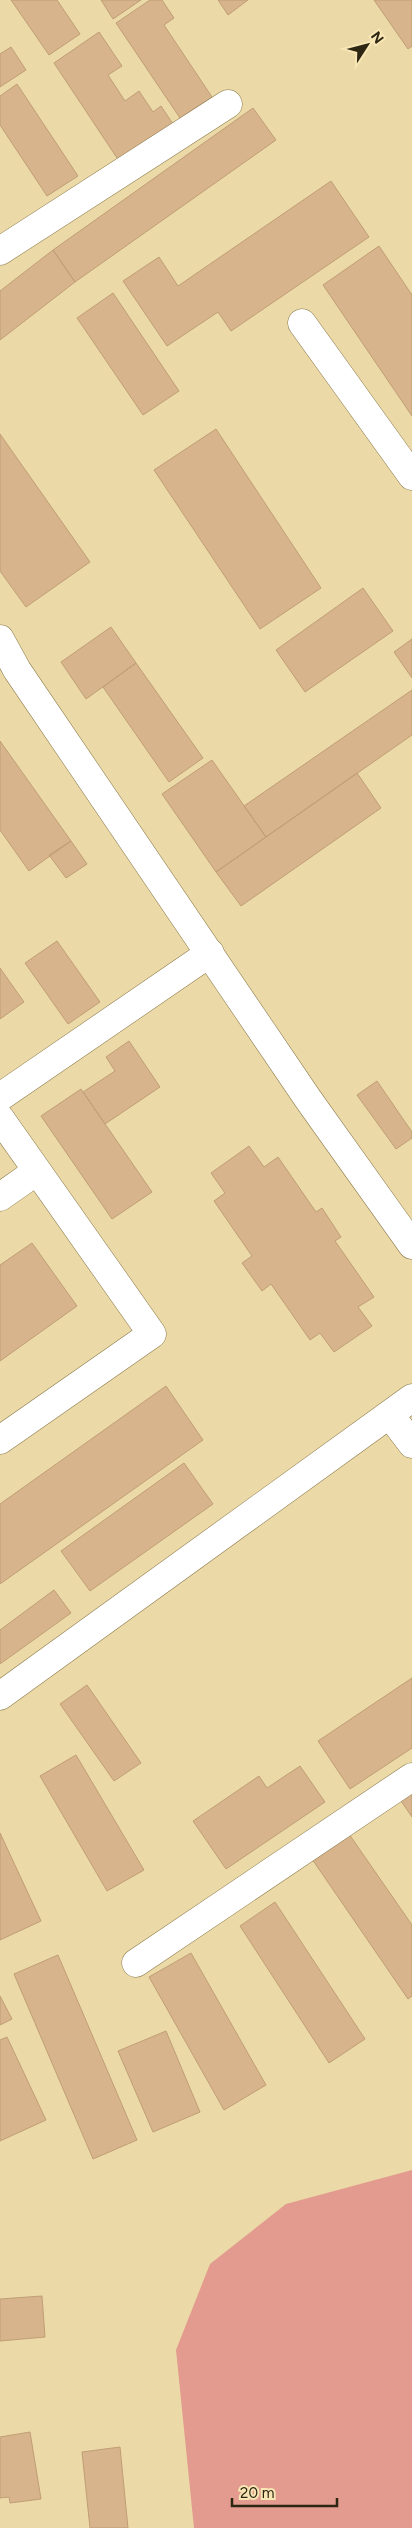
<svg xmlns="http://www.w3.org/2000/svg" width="412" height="2528" viewBox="0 0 412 2528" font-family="Figtree,sans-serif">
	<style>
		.park { fill: #e29b8e }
		.building { fill: #d7b48b; stroke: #c09e76 }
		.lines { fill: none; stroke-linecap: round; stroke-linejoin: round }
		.minor-casing { stroke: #8b7a4b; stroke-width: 29 }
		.minor { stroke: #fff; stroke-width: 28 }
	</style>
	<rect width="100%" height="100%" fill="#ebd9a7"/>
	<path class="park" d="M412,2170V2528H194L176,2350L210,2264L286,2204Z"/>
	<path class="building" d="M11,0H57L80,34L49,55Z
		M101,0H141L113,19Z
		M150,0H162L174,18L164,25L212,97L180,118L116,23Z
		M218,0H248L228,15Z
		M374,0H412V46L408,49Z
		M99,32L122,66L108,75L125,101L139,91L153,112L161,106L173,124L119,161L54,63Z
		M11,47L26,70L0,87V54Z
		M17,84L78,176L47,196L0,125V96Z
		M253,108L276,140L75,282L53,250Z
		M331,181L369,237L231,331L218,312L167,346L123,281L159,257L178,286Z
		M379,246L412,295V416L323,285Z
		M53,250L75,282L0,340V291Z
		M113,293L179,391L143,415L77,318Z
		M216,429L321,588L260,629L154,470Z
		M0,434L90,562L26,607L0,571Z
		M363,588L393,631L305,692L276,650Z
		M111,627L136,663L86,699L61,662Z
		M412,639V678L394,652Z
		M136,663L203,758L169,782L103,687Z
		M412,690V735L266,837L244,806Z
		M0,741L71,841L29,871L0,830Z
		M212,760L266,837L216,872L162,794Z
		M357,773L381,808L241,906L216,872Z
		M71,841L87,864L66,878L49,855Z
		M57,941L100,1002L68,1024L25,963Z
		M0,968L24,1002L0,1019Z
		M129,1041L160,1087L105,1124L83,1092L115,1071L106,1057Z
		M377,1081L412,1132V1138L396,1149L357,1095Z
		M81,1089L152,1192L112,1219L41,1116Z
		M249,1146L264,1167L278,1157L316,1212L322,1208L341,1237L335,1241L374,1297L358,1307L372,1326L334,1352L320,1333L310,1340L271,1284L262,1291L242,1263L252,1256L214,1201L225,1193L211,1173Z
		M32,1243L77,1306L0,1361V1265Z
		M166,1386L203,1440L0,1584V1504Z
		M184,1463L213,1504L90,1591L61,1551Z
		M54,1590L71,1613L0,1664V1630Z
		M412,1678V1748L350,1789L318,1741Z
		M87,1685L141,1763L114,1781L60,1704Z
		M76,1755L144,1870L107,1891L40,1776Z
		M300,1766L325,1802L226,1869L193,1821L259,1776L267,1788Z
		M412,1789V1817L399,1798Z
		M0,1833L41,1921L0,1940Z
		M349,1834L412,1925V1996L408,1999L312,1859Z
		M275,1902L365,2039L329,2063L240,1926Z
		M191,1953L266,2085L224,2110L149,1977Z
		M58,1955L137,2140L93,2159L14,1974Z
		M0,1996L12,2019L0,2025Z
		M166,2031L200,2112L153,2132L118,2051Z
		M7,2037L46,2120L0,2141V2040Z
		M42,2296L45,2337L0,2341V2299Z
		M30,2432L41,2499L10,2503L9,2497L0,2498V2437Z
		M120,2447L128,2528H90L82,2452Z"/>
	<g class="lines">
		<g class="minor-casing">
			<path id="minor" d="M0,251L228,104
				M302,323L412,476
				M0,639L17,670L308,1099L412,1245
				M0,1097L210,953
				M0,1118L152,1334L0,1440
				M0,1197L37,1171
				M390,1415L412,1444
				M0,1696L412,1398
				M136,1963L412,1777"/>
		</g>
		<use href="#minor" class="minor"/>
	</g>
	<g transform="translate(367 45) rotate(54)" stroke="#f8e6b4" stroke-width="4" paint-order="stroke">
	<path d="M0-4L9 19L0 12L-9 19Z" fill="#2d2613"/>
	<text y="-8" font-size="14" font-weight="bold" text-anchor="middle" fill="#2d2613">N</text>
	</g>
	<path d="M232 2498v8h105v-8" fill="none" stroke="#2d2613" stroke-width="2.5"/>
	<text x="240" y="2498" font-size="15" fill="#2d2613" stroke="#f8e6b4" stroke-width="4" paint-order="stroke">20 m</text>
</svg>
